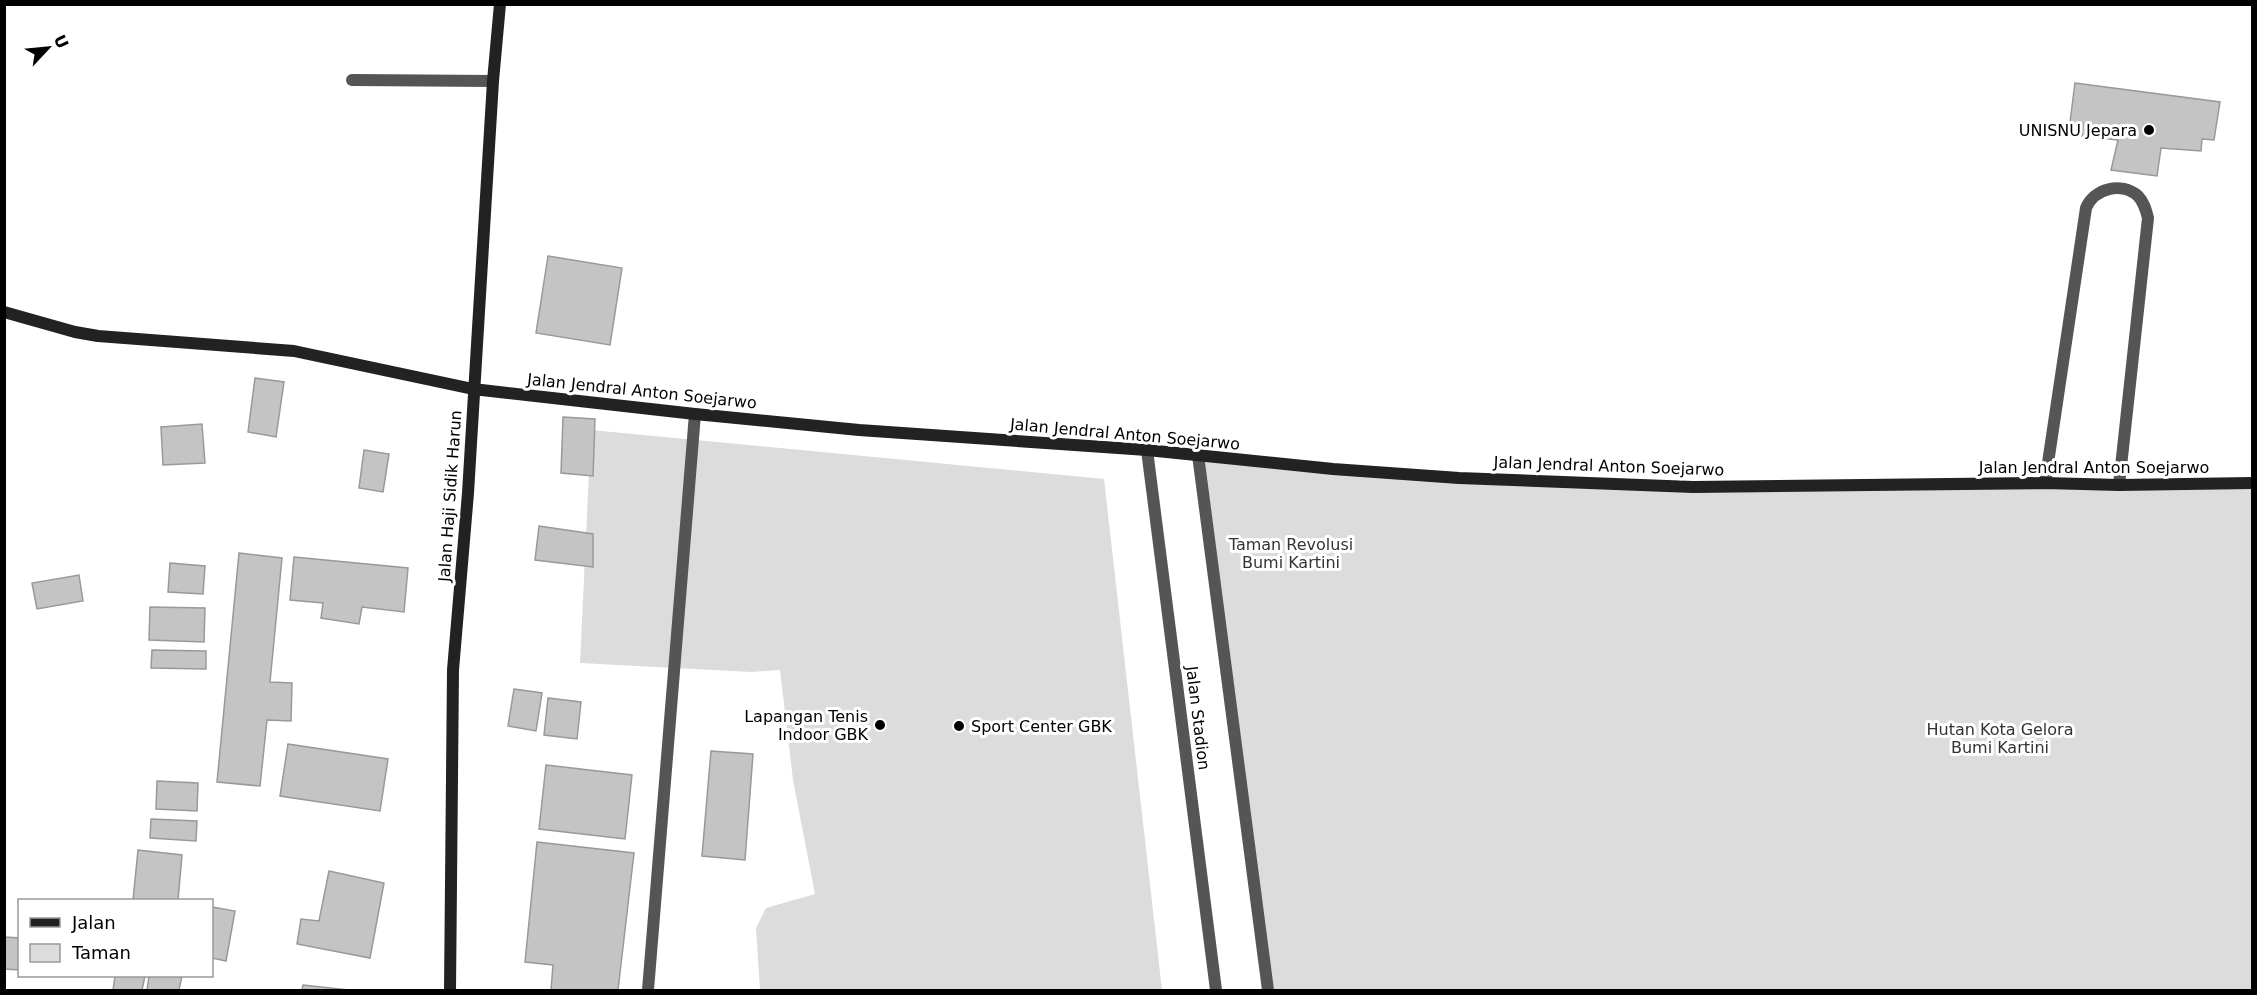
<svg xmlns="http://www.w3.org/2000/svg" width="2257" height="995" viewBox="0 0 2257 995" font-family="'DejaVu Sans',sans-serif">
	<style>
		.green { fill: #dcdcdc }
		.building { fill: #c4c4c4; stroke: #999; stroke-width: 1.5 }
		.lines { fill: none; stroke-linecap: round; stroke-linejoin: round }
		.lane { stroke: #555; stroke-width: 12 }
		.street { stroke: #555; stroke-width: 12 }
		.secondary { stroke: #222; stroke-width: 12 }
		.poi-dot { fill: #000; stroke: #fff; stroke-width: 2 }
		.labels { text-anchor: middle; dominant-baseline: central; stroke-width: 6; stroke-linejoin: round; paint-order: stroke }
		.poi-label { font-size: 16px; fill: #000; stroke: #fff; text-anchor: end }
		.street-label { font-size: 16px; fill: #000; stroke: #fff }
		.park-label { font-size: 16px; fill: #333; stroke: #fff }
	</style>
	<rect width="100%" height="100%" fill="#fff"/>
	<path class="green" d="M591,430L1104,479L1162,990H760L756,928L766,908L815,894L793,780L780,670L751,672L580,663Z
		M1201,459L1692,490L2252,484V990H1270Z"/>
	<path class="building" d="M2075,83L2220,102L2214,140L2202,139L2201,151L2161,148L2157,176L2111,170L2118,140L2082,136L2083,123L2070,122Z
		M548,256L622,268L610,345L536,333Z
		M255,378L284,382L276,437L248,432Z
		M563,417L595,419L593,476L561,473Z
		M202,424L205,463L163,465L161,427Z
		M364,450L389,454L383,492L359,488Z
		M539,526L593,534V567L535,560Z
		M239,553L282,558L270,682L292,683L291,721L267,720L260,786L217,782Z
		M294,557L408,568L404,612L362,607L359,624L321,618L323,603L290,600Z
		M170,563L205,566L203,594L168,592Z
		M79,575L83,601L37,609L32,583Z
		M150,607L205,608L204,642L149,640Z
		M152,650L206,651V669L151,668Z
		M514,689L542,693L536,731L508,726Z
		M548,698L581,702L577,739L544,735Z
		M288,744L388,759L380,811L280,796Z
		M711,751L753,754L745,860L702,856Z
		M546,765L632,775L625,839L539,829Z
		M157,781L198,783L197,811L156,809Z
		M151,819L197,821L196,841L150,838Z
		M537,842L634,853L618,990H551L553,965L525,962Z
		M138,850L182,855L178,900H133Z
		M329,871L384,883L370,958L297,944L301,919L319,921Z
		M212,907L235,911L226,961L212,958Z
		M4,937L20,938V970L4,969Z
		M115,976H145L142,990H113Z
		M149,976H182L179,990H147Z
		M303,985L349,990H302Z"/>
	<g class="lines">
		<path class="lane" d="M1147,450L1216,990
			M1198,455L1268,990
			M2045,483L2086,208C2094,189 2121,181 2138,196C2144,202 2146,210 2148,218L2119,485
			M648,990L695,414"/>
		<path class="street" d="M352,80L493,81"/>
		<path class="secondary" d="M4,312L75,332L98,336L294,351L473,389L695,414L859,430L1147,450L1333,469L1459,478L1693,487L2045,483L2119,485L2252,483
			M450,990L453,670L468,493L493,81L500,4"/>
	</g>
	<g class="poi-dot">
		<circle cx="2149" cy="130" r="6"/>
		<circle cx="880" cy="725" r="6"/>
		<circle cx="959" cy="726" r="6"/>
	</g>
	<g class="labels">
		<g class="poi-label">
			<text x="2137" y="130">UNISNU Jepara</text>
			<text x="868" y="716">Lapangan Tenis<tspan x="868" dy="18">Indoor GBK</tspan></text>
			<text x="971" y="726" text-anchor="start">Sport Center GBK</text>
		</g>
		<g class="street-label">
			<text transform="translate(642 391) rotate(6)">Jalan Jendral Anton Soejarwo</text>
			<text transform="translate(1125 434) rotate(5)">Jalan Jendral Anton Soejarwo</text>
			<text transform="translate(1609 466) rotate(2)">Jalan Jendral Anton Soejarwo</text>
			<text x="2094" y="467">Jalan Jendral Anton Soejarwo</text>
			<text transform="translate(450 496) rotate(-86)">Jalan Haji Sidik Harun</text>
			<text transform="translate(1198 718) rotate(83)">Jalan Stadion</text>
		</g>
		<g class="park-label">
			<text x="1291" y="544">Taman Revolusi<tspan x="1291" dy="18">Bumi Kartini</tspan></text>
			<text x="2000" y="729">Hutan Kota Gelora<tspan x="2000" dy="18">Bumi Kartini</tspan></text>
		</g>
	</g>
	<rect width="2257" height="995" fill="none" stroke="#000000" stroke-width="12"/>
	<rect x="18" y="899" width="195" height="78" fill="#ffffff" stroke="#999999" stroke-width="1.5"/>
	<rect x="30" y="918" width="30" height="9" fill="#222222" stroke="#999999" stroke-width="1.5"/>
	<text x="72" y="929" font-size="18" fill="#000000">Jalan</text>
	<rect x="30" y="944" width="30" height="18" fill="#dcdcdc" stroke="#999999" stroke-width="1.5"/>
	<text x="72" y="959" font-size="18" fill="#000000">Taman</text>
	<g transform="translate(48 48) rotate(64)" stroke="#ffffff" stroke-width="4.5" paint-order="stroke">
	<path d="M0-4.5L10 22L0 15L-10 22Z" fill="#000000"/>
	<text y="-9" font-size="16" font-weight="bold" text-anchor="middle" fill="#000000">U</text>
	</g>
</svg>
